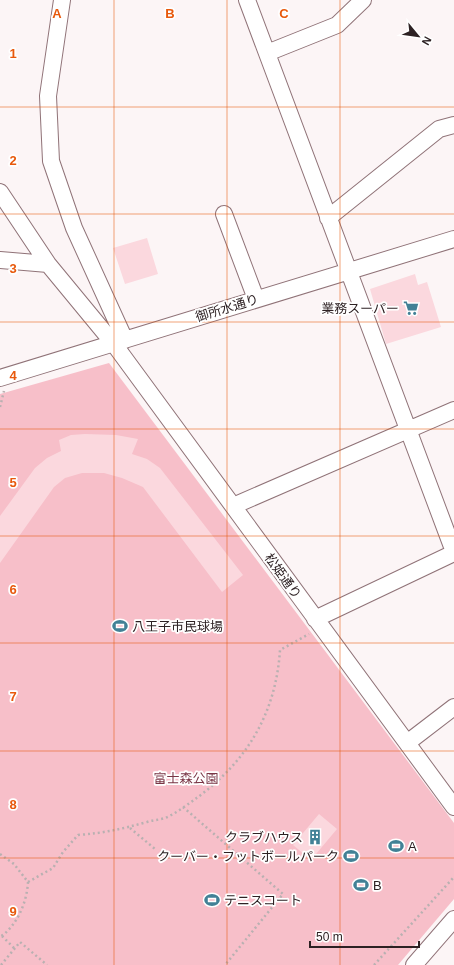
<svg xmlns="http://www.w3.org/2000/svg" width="454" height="965" viewBox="0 0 454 965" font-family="Helvetica,'Noto Sans JP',sans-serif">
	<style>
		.green { fill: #f7bfc9 }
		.building { fill: #fbd8de }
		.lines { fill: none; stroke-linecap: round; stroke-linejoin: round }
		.minor-casing { stroke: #907378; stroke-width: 18 }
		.path { stroke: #b9b0b1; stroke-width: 2.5; stroke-dasharray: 2 3; stroke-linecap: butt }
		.minor { stroke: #fff; stroke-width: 16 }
		.grid { fill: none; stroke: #e8590c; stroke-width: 1; stroke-opacity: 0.55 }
		.labels { text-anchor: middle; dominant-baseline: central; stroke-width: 3.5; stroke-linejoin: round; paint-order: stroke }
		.street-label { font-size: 13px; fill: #2d2123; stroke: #fff }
		.poi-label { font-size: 13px; fill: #2d2123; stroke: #fff; text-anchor: start }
		.park-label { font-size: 13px; fill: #793545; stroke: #fff }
		.grid-label { font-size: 13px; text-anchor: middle; font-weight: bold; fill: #e8590c; stroke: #fff; stroke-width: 3.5; stroke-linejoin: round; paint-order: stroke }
	</style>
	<rect width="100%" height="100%" fill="#fcf5f6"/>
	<path class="green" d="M109,363L454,823V899L398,965H0V394Z"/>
	<path class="building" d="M147,238L158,274L125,284L113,248Z
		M415,274L418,285L427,282L441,327L386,344L370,289Z
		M85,434L116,435L138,439L132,454L147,459L160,468L243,575L222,592L143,487L122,478L104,473H82L65,478L54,487L0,563V516L35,468L47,458L61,451L59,440L71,435Z
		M319,814L337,829L311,860L293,845Z"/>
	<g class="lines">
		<g class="minor-casing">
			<path id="minor" d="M62,0L48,96L51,161L74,228L125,340
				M247,0L454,552
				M267,53L337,25L363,0
				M0,192L48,264L114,344L454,807
				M224,214L256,299
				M328,218L439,129L454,125
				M0,260L48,264
				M0,378L454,239
				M233,506L454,410
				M315,619L454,553
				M407,743L454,707
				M414,965L454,919"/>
		</g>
		<path class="path" d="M0,407L4,391
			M183,807L283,894L225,965
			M130,828L155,849
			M0,854L14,864L28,882C27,902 17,926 0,937
			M28,882L53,868L63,852L78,835C104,833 122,829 147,822C153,820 159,820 165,818C177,813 188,804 198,797C248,760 276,712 280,650L309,634
			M2,936L15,949
			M1,965L20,942L47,965
			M374,965L454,877"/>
		<use href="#minor" class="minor"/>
	</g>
	<path class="grid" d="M114,0V965M227,0V965M340,0V965M0,107H454M0,214H454M0,322H454M0,429H454M0,536H454M0,643H454M0,751H454M0,858H454"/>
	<defs>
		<g id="supermarket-bare" transform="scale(1.2)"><path d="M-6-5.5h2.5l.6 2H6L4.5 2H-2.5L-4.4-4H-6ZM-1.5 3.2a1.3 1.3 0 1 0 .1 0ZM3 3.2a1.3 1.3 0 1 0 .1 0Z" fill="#428196" stroke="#fff" stroke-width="2.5" paint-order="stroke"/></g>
		<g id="stadium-bare" transform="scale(1.2)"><path d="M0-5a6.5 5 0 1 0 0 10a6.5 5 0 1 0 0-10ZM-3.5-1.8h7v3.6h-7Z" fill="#428196" stroke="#fff" stroke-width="2.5" paint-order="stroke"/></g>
		<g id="building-bare" transform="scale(1.2)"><path d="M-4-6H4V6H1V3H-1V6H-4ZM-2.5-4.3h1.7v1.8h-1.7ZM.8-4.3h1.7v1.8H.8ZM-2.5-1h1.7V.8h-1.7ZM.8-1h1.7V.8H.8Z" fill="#428196" stroke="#fff" stroke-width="2.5" paint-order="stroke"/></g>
	</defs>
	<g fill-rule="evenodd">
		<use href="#supermarket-bare" x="411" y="308"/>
		<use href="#stadium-bare" x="120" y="626"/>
		<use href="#building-bare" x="315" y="837"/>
		<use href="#stadium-bare" x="396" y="846"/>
		<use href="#stadium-bare" x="351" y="856"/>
		<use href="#stadium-bare" x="361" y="885"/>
		<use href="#stadium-bare" x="212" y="900"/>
	</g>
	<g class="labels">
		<g class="street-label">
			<text transform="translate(227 308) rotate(-17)">御所水通り</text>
			<text transform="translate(283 576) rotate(54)">松姫通り</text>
		</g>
		<g class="poi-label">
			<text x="399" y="308" text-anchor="end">業務スーパー</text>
			<text x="132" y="626">八王子市民球場</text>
			<text x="303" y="837" text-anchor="end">クラブハウス</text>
			<text x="408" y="846">A</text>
			<text x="339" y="856" text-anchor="end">クーバー・フットボールパーク</text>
			<text x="373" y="885">B</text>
			<text x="224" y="900">テニスコート</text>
		</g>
		<g class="park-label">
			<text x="186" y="778">富士森公園</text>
		</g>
	</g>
	<g class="grid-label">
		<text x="57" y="18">A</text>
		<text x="170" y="18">B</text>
		<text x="284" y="18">C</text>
		<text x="13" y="58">1</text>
		<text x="13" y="165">2</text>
		<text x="13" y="273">3</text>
		<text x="13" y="380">4</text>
		<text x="13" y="487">5</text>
		<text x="13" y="594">6</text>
		<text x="13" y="701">7</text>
		<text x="13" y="809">8</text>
		<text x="13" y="916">9</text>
	</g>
	<g transform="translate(418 36) rotate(119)" stroke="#ffffff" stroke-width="3" paint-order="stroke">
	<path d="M0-3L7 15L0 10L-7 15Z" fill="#2d2123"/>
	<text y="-6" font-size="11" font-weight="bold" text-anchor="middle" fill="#2d2123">N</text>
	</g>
	<path d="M310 941v6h109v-6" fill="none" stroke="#2d2123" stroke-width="2"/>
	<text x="316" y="941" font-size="12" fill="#2d2123" stroke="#ffffff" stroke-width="3" paint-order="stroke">50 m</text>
</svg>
